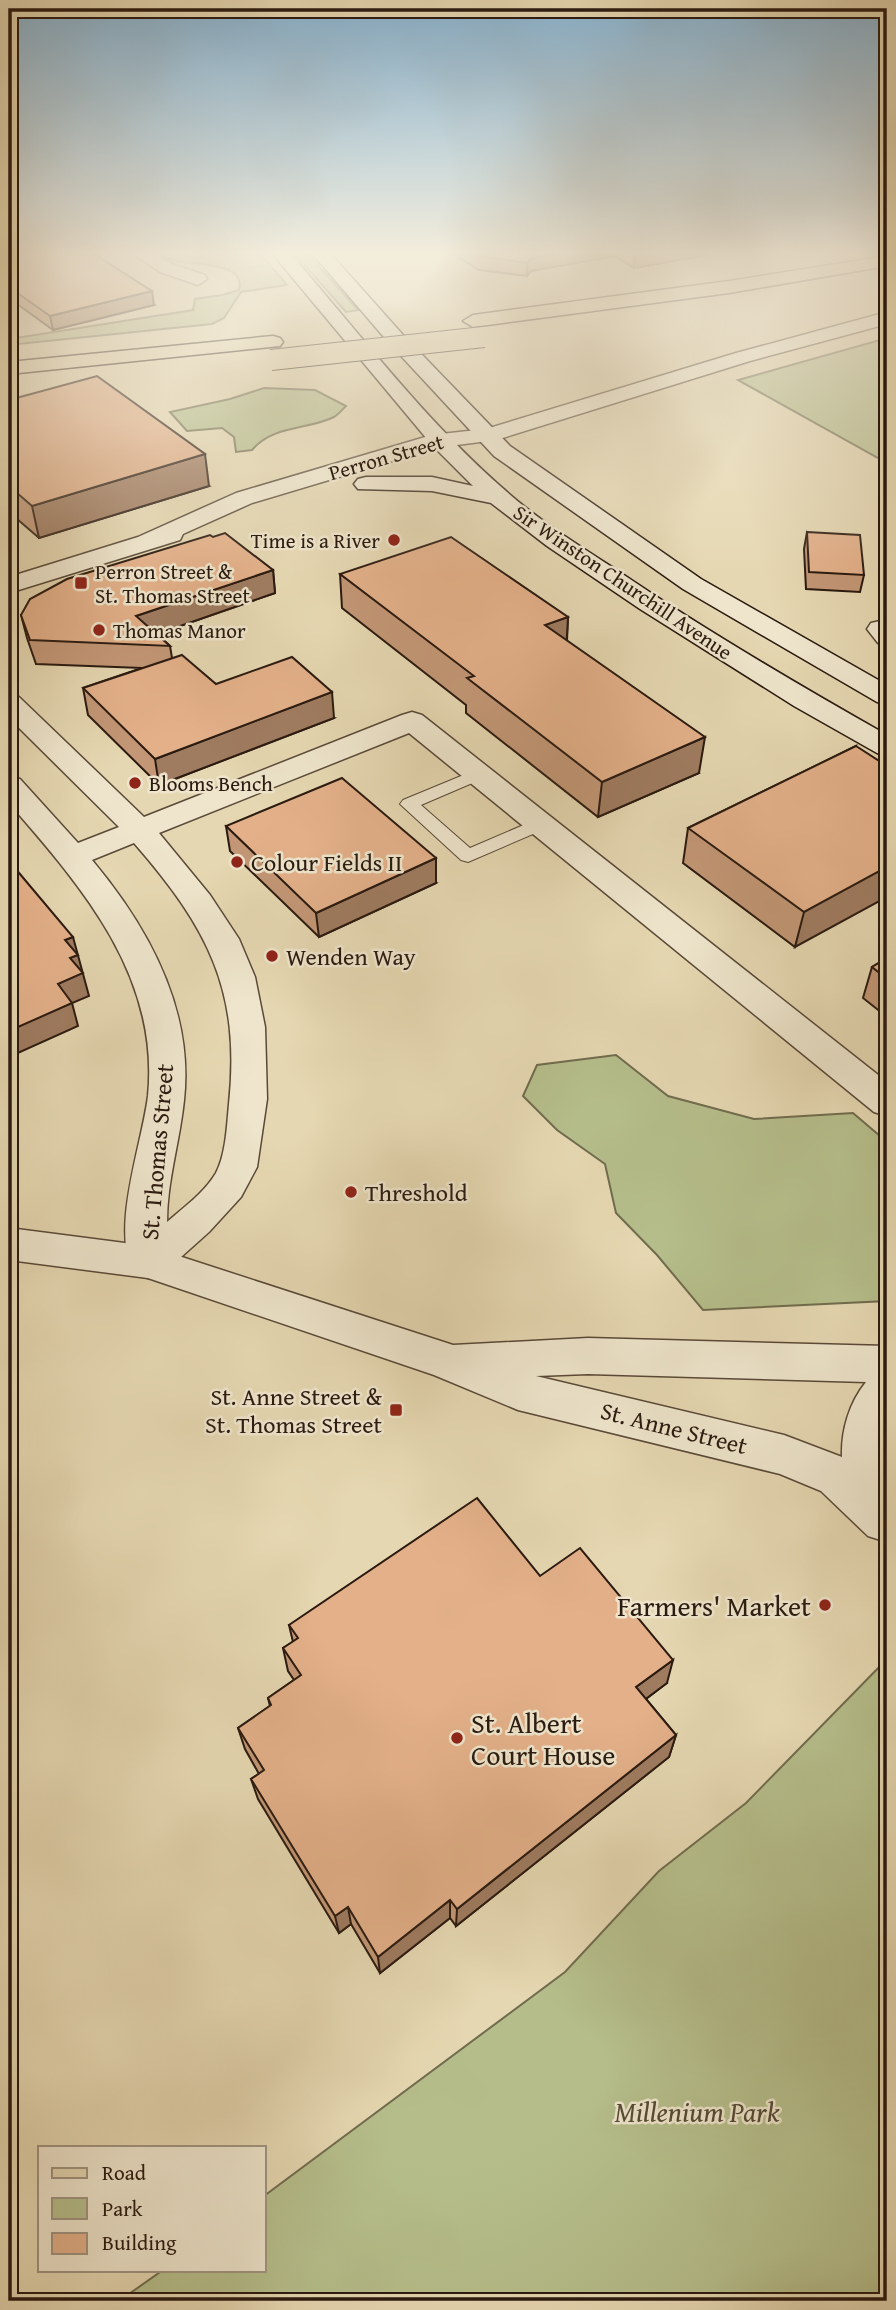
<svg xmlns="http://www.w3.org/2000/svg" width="896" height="2310" viewBox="0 0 896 2310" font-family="'Gentium Book Plus',serif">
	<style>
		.green { fill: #b5be8b; stroke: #706c4e; stroke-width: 2 }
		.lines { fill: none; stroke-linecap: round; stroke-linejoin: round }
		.service-casing { stroke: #594938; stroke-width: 2 }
		.minor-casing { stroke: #594938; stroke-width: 3 }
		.tertiary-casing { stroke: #594938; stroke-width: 3 }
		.secondary-casing { stroke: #2a1a10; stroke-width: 3 }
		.primary-casing { stroke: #2a1a10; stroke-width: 3 }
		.service { fill: #eee5cc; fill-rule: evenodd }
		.minor { fill: #eee5cc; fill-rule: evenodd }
		.tertiary { fill: #eee5cc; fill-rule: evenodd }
		.secondary { fill: #eee5cc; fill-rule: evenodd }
		.primary { fill: #e5d7b1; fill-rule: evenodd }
		.primary-bridge-casing { stroke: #2a1a10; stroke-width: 22; stroke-linecap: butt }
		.primary-bridge { stroke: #e5d7b1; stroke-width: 20 }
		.wall { fill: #c39776; stroke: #2a1a10; stroke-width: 2 }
		.shaded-wall { fill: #9f7b60; stroke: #2a1a10; stroke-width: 2 }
		.building { fill: #e3b089; stroke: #2a1a10; stroke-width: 2 }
		.poi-dot { fill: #8f2418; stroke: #eee5cc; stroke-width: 2.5 }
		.labels { text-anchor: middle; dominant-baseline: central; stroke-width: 5; stroke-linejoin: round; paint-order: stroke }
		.far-street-label { font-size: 21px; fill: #2a1a10; stroke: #eee5cc }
		.far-poi-label { font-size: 21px; fill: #2a1a10; stroke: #eee5cc; text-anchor: start }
		.poi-label { font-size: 24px; fill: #2a1a10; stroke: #eee5cc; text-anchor: start }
		.street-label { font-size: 24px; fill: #2a1a10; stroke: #eee5cc }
		.near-poi-label { font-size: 28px; fill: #2a1a10; stroke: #eee5cc; text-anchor: end }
		.near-park-label { font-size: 28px; font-style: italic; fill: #544b35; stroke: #eee5cc }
	</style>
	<rect width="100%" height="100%" fill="#e5d7b1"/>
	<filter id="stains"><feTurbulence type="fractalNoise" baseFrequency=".00286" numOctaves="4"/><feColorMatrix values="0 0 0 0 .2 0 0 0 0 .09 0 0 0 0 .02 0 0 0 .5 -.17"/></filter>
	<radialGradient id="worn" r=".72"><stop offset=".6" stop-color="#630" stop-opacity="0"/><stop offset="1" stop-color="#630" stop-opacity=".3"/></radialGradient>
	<path class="green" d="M158,252H259L287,285L241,292L224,318L212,324L9,345V339L193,310L195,299L222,295L239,290C248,261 190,266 173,260C168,259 163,255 158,252Z
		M293,252H306L358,310L346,312Z
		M887,338V463L738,380Z
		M264,388L315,390L346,406C343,409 338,415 334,417C308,430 273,425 252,450L236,452L234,437L222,428L187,431L170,412L230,399Z
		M616,1055L668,1096L754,1119L853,1113L887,1142V1301L703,1310L657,1255L616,1213L605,1164L557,1130L523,1096L537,1065Z
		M887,1659V2301H119L163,2270H264V2196L565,1972L659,1871L746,1803Z"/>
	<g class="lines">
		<g class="service-casing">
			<path id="service" d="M478,769L484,770L487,774L484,778L421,805L470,848L535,820H547L550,824L547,828L468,862L461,860L400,804L403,800Z"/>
		</g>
		<g class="minor-casing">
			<path id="minor" d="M130,252H151L172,264L205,275L207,279L198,285L160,272Z
				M880,621L887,623V645L878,643L867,629L871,623Z
				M9,695L19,697L144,817L402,715L412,712L422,715L887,1082V1116L874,1112L409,733L159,833L210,895L239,939L255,977L265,1027L267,1099L257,1167L241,1197L209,1232L162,1274L148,1278L134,1274C110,1229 142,1145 148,1096C160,976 82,887 9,803V776L20,779L78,843L119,827L9,718ZM134,843C208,928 241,990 229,1104C227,1125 226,1154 216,1173C205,1192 183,1208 167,1222C167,1180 180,1141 184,1100C194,1009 148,927 92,860Z"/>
		</g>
		<g class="tertiary-casing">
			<path id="tertiary" d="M887,312V324L750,361L496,440L441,447L419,453L252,503L183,534L180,540L9,593V577L138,537L236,493L432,435L486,429L736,353Z
				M9,1228L148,1246L453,1345L588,1338L887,1346V1542L868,1536L821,1491L780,1474L518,1410L434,1375L148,1278L9,1260ZM588,1374L866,1382C849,1403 841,1431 842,1457L784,1435L536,1376Z"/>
		</g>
		<g class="secondary-casing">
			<path id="secondary" d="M271,252H289C359,333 426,422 507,492C540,521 578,545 615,569C703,629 795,683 887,735V756L877,753L794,706L640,609L547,546L491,503L432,491L358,489L354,484L358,479L366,477H432L473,486L432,445Z
				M311,252H329L403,335L510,446L701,579L887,685V704L877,702L683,589L494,456L389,343Z"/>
		</g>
		<g class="primary-casing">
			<path id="primary" d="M887,256V266L729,293L473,327L463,321L473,315L729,281Z
				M273,336L280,338L283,342L280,346L9,374V362Z"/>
		</g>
		<use href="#service" class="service"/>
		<use href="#minor" class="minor"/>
		<use href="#tertiary" class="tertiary"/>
		<use href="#secondary" class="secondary"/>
		<use href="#primary" class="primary"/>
		<g class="primary-bridge-casing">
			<path id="primary-bridge" d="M271,360L484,337"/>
		</g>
		<use href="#primary-bridge" class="primary-bridge"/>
	</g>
	<path class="wall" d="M9,252L154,305L53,330L9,298Z
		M450,252H712V254L634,268L615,256L531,271L527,276L479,270Z
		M9,400L209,486L39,538L9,512Z
		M807,532L864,575L860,592L806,589L804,549Z
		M273,570L275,593L157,634L170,646L172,658L216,684L334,718L159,785L88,715L83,688L142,668L36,664L27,638L21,615Z
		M340,574L568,617L567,641L699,773L598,817L466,713V705L342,608Z
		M856,746L795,947L683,863L688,828Z
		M226,826L436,883L319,937L230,851Z
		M887,958V1017L863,998L872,967Z
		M540,1576L667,1683L646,1699L676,1735L669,1757L456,1926L450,1918L380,1973L351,1924L339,1933L258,1799L251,1779L259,1774L245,1749L238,1728L270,1706L268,1698L294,1680L288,1671L283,1648L293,1642L289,1625Z"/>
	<path class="shaded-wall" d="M566,252H616L615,256L531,271L527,276V263L532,258Z
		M652,252H712V254L634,268L635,255Z
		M152,291L154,305L53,330L50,316Z
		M205,454L209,486L39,538L32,506Z
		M273,570L275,593L140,640L136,616Z
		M568,617L566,651L545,625Z
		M332,692L334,718L159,785L155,759Z
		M705,737L699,773L598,817L602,782Z
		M887,840V897L795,947L804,912L881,844Z
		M436,858V883L319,937L316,913Z
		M73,937L89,996L72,1003L78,1026L9,1057V1031L58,984L65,940Z
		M673,1660L667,1683L631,1710L636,1687Z
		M676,1735L669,1757L456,1926L457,1909Z
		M450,1900V1918L380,1973L378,1957Z
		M348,1907L351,1924L339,1933L335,1916Z"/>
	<path class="building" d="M9,252H91L152,291L50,316L9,287Z
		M471,252H566L532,258L527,263L479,256Z
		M631,252H652L635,255Z
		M97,376L205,454L32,506L9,486V400Z
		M807,532L860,535L864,575L809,572Z
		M225,533L273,570L136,616L170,646L30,640L21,615L30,599L67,579L210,535L213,537Z
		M451,537L568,617L545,625L705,737L602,782L467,678L474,676L340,574Z
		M182,655L216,684L292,657L332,692L155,759L83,688Z
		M856,746L887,766V840L881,844L887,848V867L804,912L688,828Z
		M342,778L436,858L316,913L226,826Z
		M9,861L73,937L65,940L78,955L70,958L83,973L58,984L72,1003L9,1031Z
		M887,958V979L872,967Z
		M477,1498L540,1576L580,1548L673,1660L636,1687L676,1735L457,1909L450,1900L378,1957L348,1907L335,1916L251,1779L264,1770L238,1728L271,1705L268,1698L301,1675L283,1648L298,1638L289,1625Z"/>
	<linearGradient id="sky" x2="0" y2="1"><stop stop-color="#88b5d4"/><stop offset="0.44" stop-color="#f3eddc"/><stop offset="1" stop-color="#f3eddc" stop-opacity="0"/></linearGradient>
	<rect width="896" height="575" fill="url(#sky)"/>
	<g class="poi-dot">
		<circle cx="394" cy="540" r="7"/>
		<rect x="74" y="576" width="14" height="14" rx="3.5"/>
		<circle cx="99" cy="630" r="7"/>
		<circle cx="135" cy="783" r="7"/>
		<circle cx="237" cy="862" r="7"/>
		<circle cx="272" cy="956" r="7"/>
		<circle cx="351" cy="1192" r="7"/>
		<rect x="389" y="1403" width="14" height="14" rx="3.5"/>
		<circle cx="825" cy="1605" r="7"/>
		<circle cx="457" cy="1738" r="7"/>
	</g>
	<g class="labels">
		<g class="far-street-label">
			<text transform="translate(386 457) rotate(-16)">Perron Street</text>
			<text transform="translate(623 582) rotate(34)">Sir Winston Churchill Avenue</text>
		</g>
		<g class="far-poi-label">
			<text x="380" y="540" text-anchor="end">Time is a River</text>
			<text x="95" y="571">Perron Street &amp;<tspan x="95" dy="24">St. Thomas Street</tspan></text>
			<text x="113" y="630">Thomas Manor</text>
			<text x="149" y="783">Blooms Bench</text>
		</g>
		<g class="poi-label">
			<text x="251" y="862">Colour Fields II</text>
			<text x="286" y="956">Wenden Way</text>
			<text x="365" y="1192">Threshold</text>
			<text x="382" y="1396" text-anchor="end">St. Anne Street &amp;<tspan x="382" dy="28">St. Thomas Street</tspan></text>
		</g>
		<g class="street-label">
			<text transform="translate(157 1152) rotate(-85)">St. Thomas Street</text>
			<text transform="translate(674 1428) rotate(14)">St. Anne Street</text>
		</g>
		<g class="near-poi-label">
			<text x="811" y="1605">Farmers' Market</text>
			<text x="471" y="1722" text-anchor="start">St. Albert<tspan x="471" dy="32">Court House</tspan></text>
		</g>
		<g class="near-park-label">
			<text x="697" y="2111">Millenium Park</text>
		</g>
	</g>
	<rect width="896" height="2310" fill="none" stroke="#e5d7b1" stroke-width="35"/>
	<rect x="10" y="10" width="875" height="2289" fill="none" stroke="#2a1a10" stroke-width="3.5"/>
	<rect x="18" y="18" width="861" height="2275" fill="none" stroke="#2a1a10" stroke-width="2"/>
	<rect x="38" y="2146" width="228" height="126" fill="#eee5cc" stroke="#a09481" stroke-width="2"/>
	<rect x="52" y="2168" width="35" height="10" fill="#e5d7b1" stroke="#a09481" stroke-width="2"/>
	<text x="102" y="2180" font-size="21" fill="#2a1a10">Road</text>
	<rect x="52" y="2198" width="35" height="21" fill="#b5be8b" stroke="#a09481" stroke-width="2"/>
	<text x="102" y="2216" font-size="21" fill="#2a1a10">Park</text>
	<rect x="52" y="2233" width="35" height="21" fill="#e3b089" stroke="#a09481" stroke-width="2"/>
	<text x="102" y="2250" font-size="21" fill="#2a1a10">Building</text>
	<rect width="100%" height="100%" filter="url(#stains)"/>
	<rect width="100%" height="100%" fill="url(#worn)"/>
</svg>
